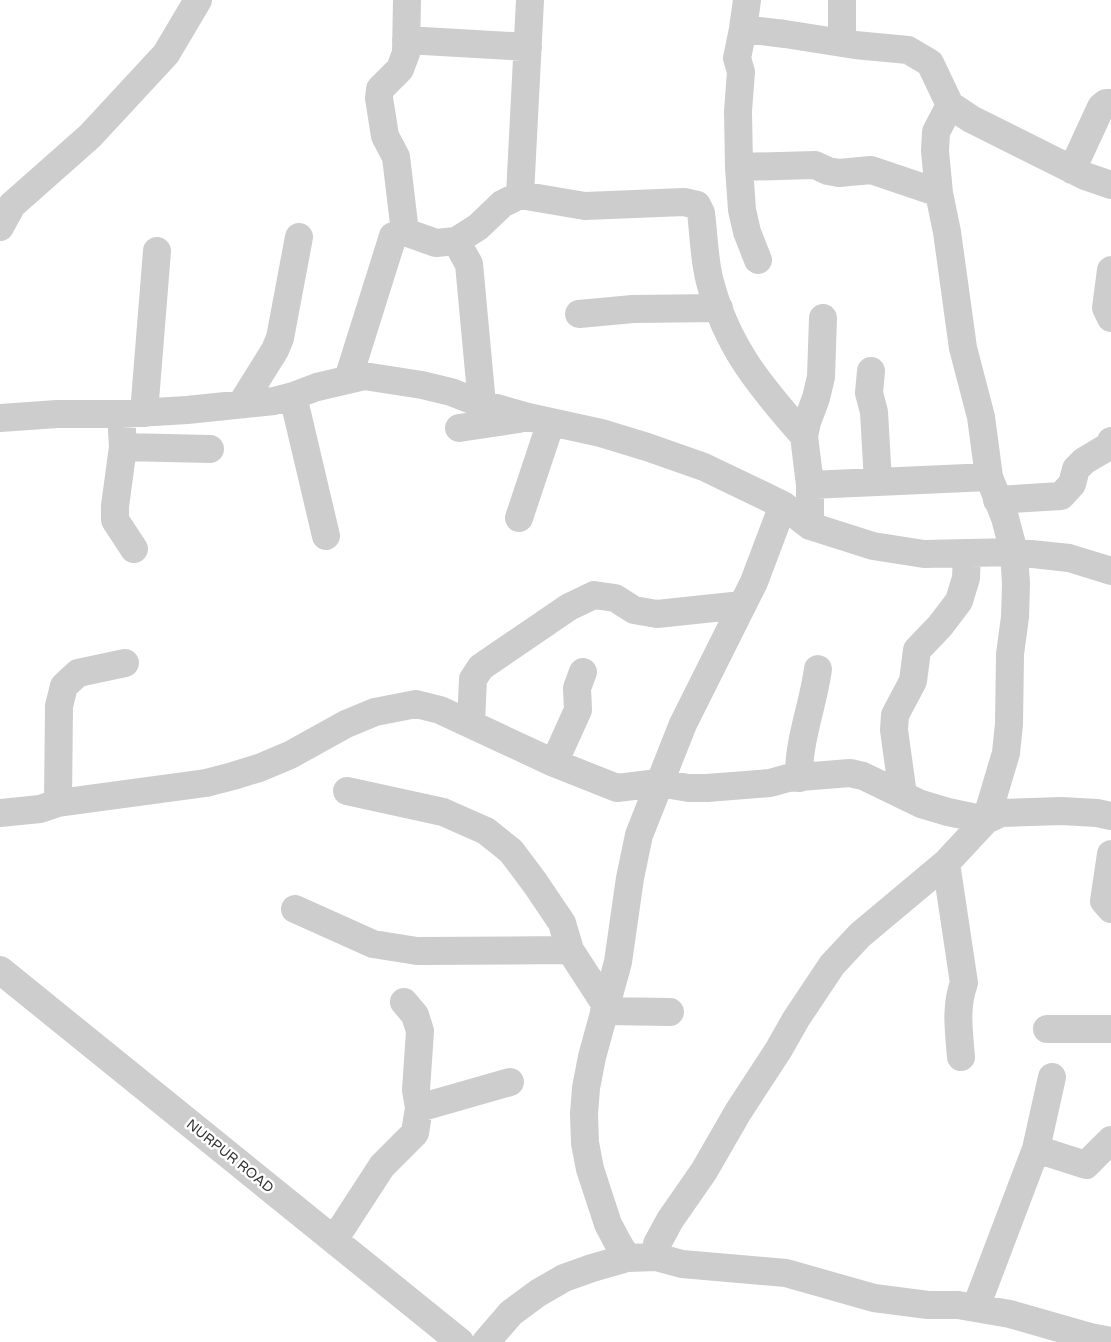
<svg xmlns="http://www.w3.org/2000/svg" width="1111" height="1342" viewBox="0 0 1111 1342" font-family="'Varela Round',sans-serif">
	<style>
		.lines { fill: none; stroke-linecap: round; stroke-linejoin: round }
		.minor { stroke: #cdcdcd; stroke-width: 28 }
		.labels { text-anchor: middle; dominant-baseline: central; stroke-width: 5; stroke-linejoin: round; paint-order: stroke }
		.street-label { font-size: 14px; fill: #333; stroke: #fff }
	</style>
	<rect width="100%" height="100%" fill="#fff"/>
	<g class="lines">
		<path class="minor" d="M747,0L743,29L785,34L855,45L908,50L930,63L950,105L971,119L1085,176L1111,185
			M743,29L737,58L741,72L738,111L739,167L742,210L747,232L758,260
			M406,40L528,47
			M842,43V0
			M739,167L815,165L828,171L839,173L871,170L939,193
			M1072,170L1101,107L1106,103H1111
			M520,195L530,0
			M0,227L12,205L90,136L166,54L198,0
			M405,232L396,157L385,136L379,98L380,89L400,69L406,53L407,0
			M456,241L469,264L482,404
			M1111,270L1106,308L1111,318
			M579,314L633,309L719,308
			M871,371L869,393L874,412L878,482
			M348,379L393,236L405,232L436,243L456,241L478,227L502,204L520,195L585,206L684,202L697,205L701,213C704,236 704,260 710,282C727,347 760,386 804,436
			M293,396L326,536
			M242,403L275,350L280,338L299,237
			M144,413L157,251
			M121,414L123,447L115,506V520L134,549
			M0,418L57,414H121L187,410L274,401L293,396L317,387L364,376L422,385L451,392L482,404L528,417L601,433L647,447L704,467L783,505L810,526L873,546L924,554L1014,552L1069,558L1111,571
			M459,428L519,419
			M123,447L210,449
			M810,485L989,477
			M997,500L1061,496L1072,484L1076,469L1084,461L1109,446L1111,441
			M519,518L551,422
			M810,526V485L804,436L807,422L816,398L821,377L823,318
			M471,723L473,679L481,667L569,607L594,595L615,598L634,610L657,614L742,605
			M554,763L578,710L577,688L583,672
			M799,778C798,741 813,706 818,669
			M347,791L443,812L486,831L511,851L535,883L562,923L570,950L605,1004
			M903,795L894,730L895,715L913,681L917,650L940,626L959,601L966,578L967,553
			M58,803L59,706L64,686L78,673L125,663
			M0,813L40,809L58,803L206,783L233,776L259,768L290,755L346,724L375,712L416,704L440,710L554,763L617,788L658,783L689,788H707L770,783L788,778L850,773L863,776L921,804L948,812L986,820L1006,753L1009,724L1010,654L1015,617L1016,584L1014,552L1005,518L989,477L981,417L963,348L947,232L939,193L935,151L936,132L950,105
			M1111,854L1104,901L1111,909
			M946,863L964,983C955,1007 959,1032 961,1057
			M295,909L373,944L417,951L570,950
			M0,970L460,1342
			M604,1011L670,1012
			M1047,1029H1111
			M419,1108L510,1082
			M1036,1149L1086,1165L1111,1140
			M334,1240L382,1166L415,1133L419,1108L416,1090L420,1031L415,1015L404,1002
			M656,1257L682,1264L786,1273L874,1298L928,1305H958L1010,1314L1090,1337L1111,1341
			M627,1258L618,1243L608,1224L590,1169L585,1143L584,1114L586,1088L592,1057L618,962L630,878L639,835L683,724L754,582L783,505
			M976,1307L1036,1149L1052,1077
			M486,1342L511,1313L538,1293L564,1278L592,1268L627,1258L656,1257L657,1244L670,1220L704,1171L738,1112L779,1049L796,1019L832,965L860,935L946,863L986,820L1001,813L1061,811L1097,813L1111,816"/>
	</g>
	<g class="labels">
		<g class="street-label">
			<text transform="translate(230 1156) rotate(39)">NURPUR ROAD</text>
		</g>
	</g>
</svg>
